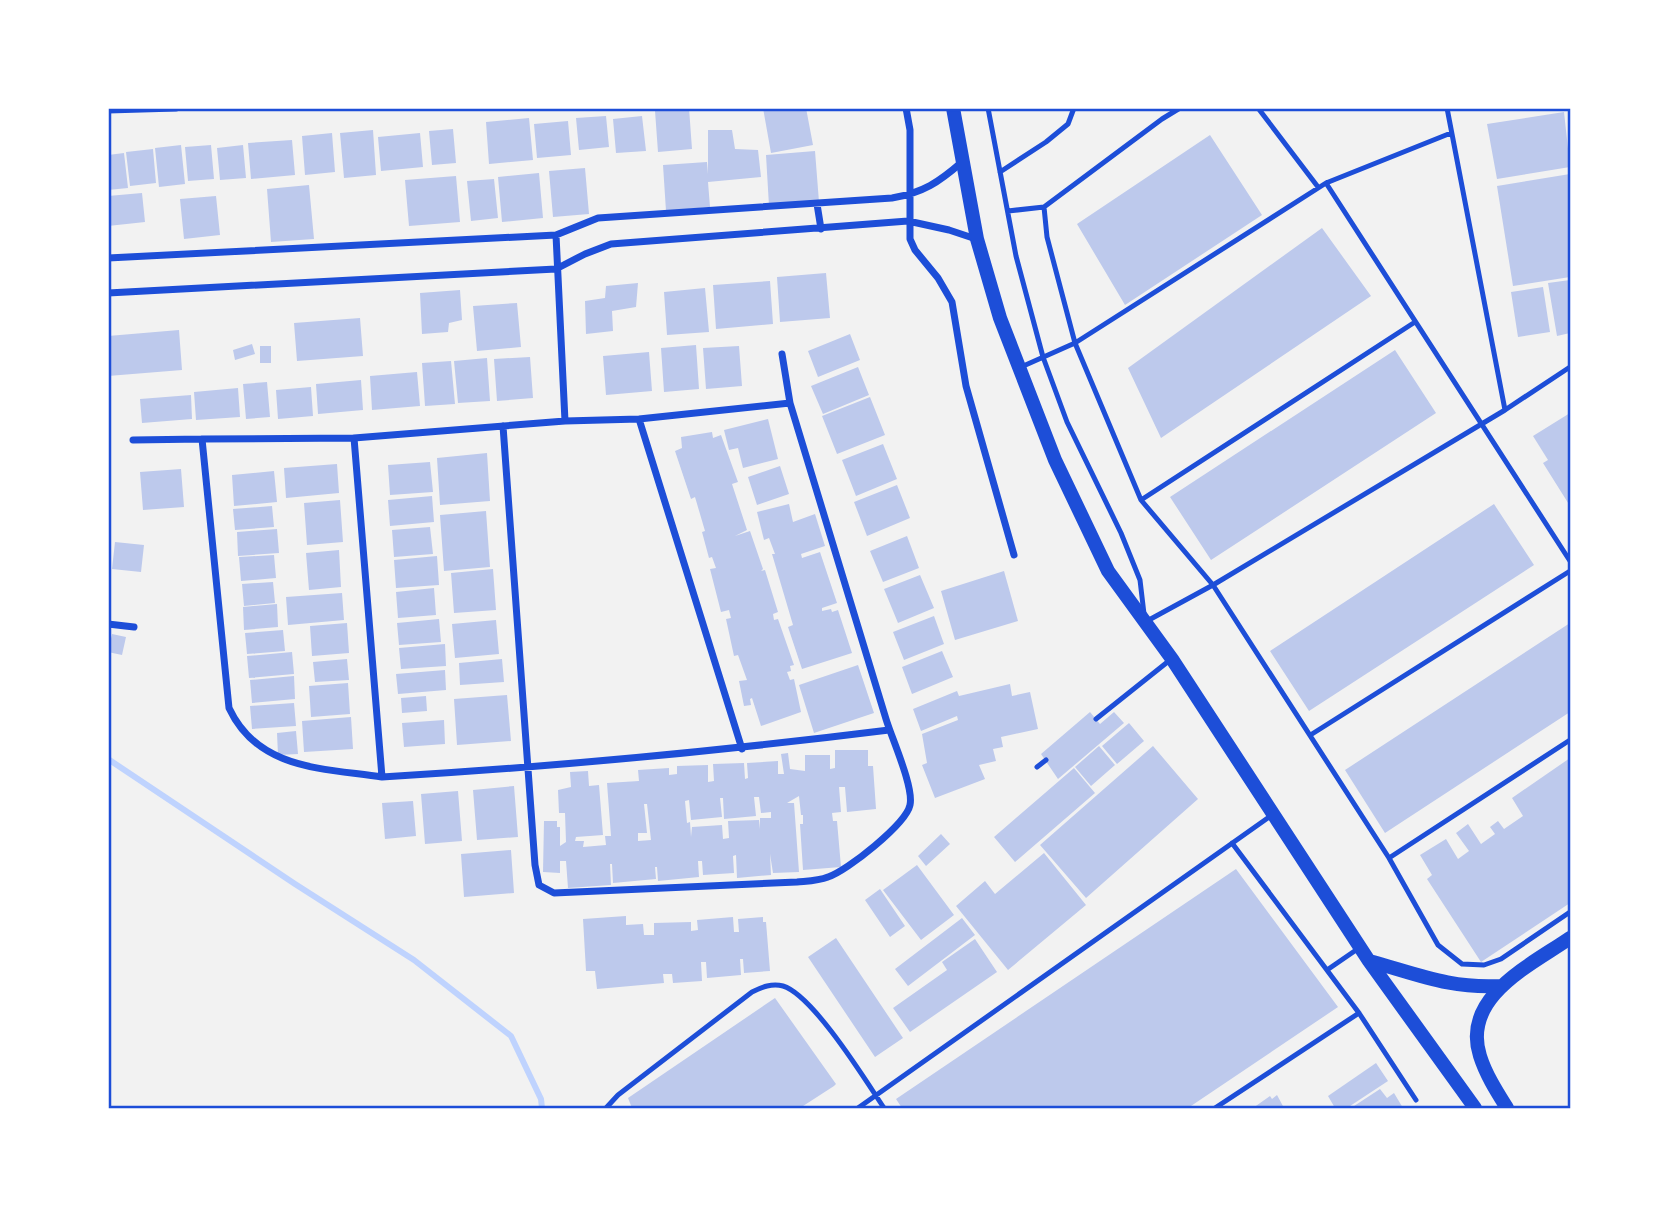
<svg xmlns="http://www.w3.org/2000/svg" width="1679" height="1217" viewBox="0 0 1679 1217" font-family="Signika,sans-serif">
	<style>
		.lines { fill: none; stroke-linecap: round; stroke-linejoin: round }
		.stream { stroke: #bfd3fe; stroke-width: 6 }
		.building { fill: #bdc9ec; fill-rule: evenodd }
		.service { stroke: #1d4ed8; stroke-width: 5 }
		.minor { stroke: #1d4ed8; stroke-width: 7 }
		.secondary { stroke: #1d4ed8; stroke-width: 14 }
		.neatline { fill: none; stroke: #1d4ed8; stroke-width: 2.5 }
	</style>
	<rect width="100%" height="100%" fill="#f2f2f2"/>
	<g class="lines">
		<path class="stream" d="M108,759L295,884L414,960L511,1036L541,1099L542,1108"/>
	</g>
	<path class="building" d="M689,108L692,149L658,152L655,111Z
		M763,108H806L813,145L771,153Z
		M1564,112L1570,167L1497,179L1487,124Z
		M606,116L609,147L579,150L576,118Z
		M642,116L646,151L616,153L613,119Z
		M529,118L533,160L489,164L486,122Z
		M568,121L571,155L537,158L534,124Z
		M453,129L456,163L432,165L429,131Z
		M373,130L376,175L344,178L340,133Z
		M708,130H732L735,149L758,150L761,177L708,182L710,207L666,211L663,165L707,162L708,174Z
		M332,133L335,172L305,175L302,136Z
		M420,133L423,167L381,171L378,137Z
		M1210,135L1262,215L1125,305L1077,224Z
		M292,140L295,175L251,179L248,143Z
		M181,145L185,184L159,187L155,148Z
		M211,145L214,179L188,181L185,147Z
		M243,145L246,178L220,180L217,148Z
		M153,149L156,183L130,186L126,152Z
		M815,151L819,202L769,206L766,155Z
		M124,153L128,188L108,190V155Z
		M585,168L589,214L553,217L549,171Z
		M539,173L543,218L502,222L498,177Z
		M1570,174V277L1513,286L1497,186Z
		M456,176L460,222L409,226L405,180Z
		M494,179L498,218L471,221L467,181Z
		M309,185L314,239L271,242L267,189Z
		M142,193L145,222L108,226V196Z
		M216,196L220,235L184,239L180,199Z
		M1322,228L1371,296L1161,438L1128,368Z
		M826,273L830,318L780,322L777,277Z
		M1570,280V333L1557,336L1548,283Z
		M770,281L773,324L716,329L713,285Z
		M638,283L636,307L612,311L613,331L586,334L585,301L605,298L606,286Z
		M1543,287L1550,332L1518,337L1511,292Z
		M705,288L709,332L667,335L664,292Z
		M460,290L462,320L449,323L448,332L422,334L420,293Z
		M517,303L521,347L477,351L473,306Z
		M360,318L363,356L297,361L294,323Z
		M179,330L182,370L108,376V336Z
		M850,334L860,360L818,377L808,351Z
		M252,344L255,354L235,360L233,350Z
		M696,345L699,389L664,392L661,348Z
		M260,346H271V363H260Z
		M739,346L742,386L706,389L703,348Z
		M1395,350L1436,413L1211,560L1170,497Z
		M649,352L652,391L606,395L603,356Z
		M530,357L533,398L497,401L494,359Z
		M487,358L490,401L458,403L454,361Z
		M451,361L455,404L425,406L422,363Z
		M858,367L869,395L823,414L811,386Z
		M417,372L420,406L372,410L370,376Z
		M361,380L363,410L318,414L316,384Z
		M267,382L270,417L246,419L243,384Z
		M311,387L313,416L278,419L276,390Z
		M238,388L240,417L196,420L194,392Z
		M191,395L192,419L142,423L140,399Z
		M870,397L885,435L837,454L822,416Z
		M1570,413V506L1543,463L1548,460L1533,436Z
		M768,419L778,459L743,468L738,448L729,450L724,430Z
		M712,432L713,438L721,435L738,482L732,484L747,530L735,536L750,531L763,569L761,571L765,570L778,612L773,614L774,620L778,619L794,665L790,666L791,671L787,672L790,680L794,679L801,712L761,726L752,698L750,699L751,705L744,706L739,681L747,680L738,655L734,656L726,619L731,618L729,610L721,612L710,569L716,568L712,557L709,558L702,532L705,531L695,497L691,499L675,451L682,448L681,437Z
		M883,444L897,479L856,496L842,460Z
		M487,453L490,501L440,505L437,458Z
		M430,462L433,492L390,495L388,465Z
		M337,464L339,493L286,498L284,468Z
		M780,466L789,494L757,505L748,477Z
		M181,469L184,507L143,510L140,472Z
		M274,471L277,502L234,506L232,475Z
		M897,485L910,518L867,536L854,502Z
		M432,496L434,522L390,526L388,500Z
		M340,500L343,542L307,545L304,503Z
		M789,504L793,522L815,514L825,546L801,554L802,558L820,552L837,603L822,608V611L831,609L832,612L838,610L852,653L802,669L788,627L793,625L772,554H775L769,538L764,540L757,512Z
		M1494,504L1534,565L1309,711L1270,651Z
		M272,506L274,527L235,530L233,509Z
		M486,511L490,567L444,571L440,515Z
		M430,527L433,554L394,557L392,530Z
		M277,529L279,553L238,556L237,532Z
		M907,536L919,568L883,582L870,551Z
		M115,542L144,545L141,572L112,569Z
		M339,550L341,587L309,590L306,553Z
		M274,555L276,578L241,581L239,557Z
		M437,556L439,585L396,588L394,560Z
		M493,569L496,610L454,613L451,573Z
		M1004,571L1018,621L955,640L941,591Z
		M920,575L934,608L898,623L884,589Z
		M273,582L275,603L244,606L242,584Z
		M434,588L436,615L398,618L396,592Z
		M342,593L344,620L288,625L286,597Z
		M277,604L278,627L244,630L243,607Z
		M934,616L944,644L904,660L893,632Z
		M439,619L441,642L399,645L397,623Z
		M496,620L499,654L455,658L452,624Z
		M347,623L349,653L312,656L310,626Z
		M1570,623V712L1385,833L1345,770Z
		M283,630L285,651L247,654L245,633Z
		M112,634L126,637L122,655L108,652Z
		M445,644L446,666L401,669L399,648Z
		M942,651L953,677L912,694L902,667Z
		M292,652L294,674L249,678L247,656Z
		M347,659L349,680L315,682L313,662Z
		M502,659L504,682L460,685L459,663Z
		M858,665L874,713L814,733L799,685Z
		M445,670L446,690L398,694L396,674Z
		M294,676L295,699L252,703L250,680Z
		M348,683L350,714L311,717L309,686Z
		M1010,684L1012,696L1030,692L1038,729L1001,737L1003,747L993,749L996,761L979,765L985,779L935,798L922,765L927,763L922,734L958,720L957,716L921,731L913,709L957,691L959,696Z
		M507,695L511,741L457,745L454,699Z
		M426,696L427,711L402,713L401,698Z
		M294,703L296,726L252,729L250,706Z
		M1090,712L1100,724L1114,712L1124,723L1058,779L1041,754Z
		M351,717L353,749L304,752L302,721Z
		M444,720L445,744L404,747L402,723Z
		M1129,723L1144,741L1117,764L1102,746Z
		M296,731L298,754L278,755L277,733Z
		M1099,746L1115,765L1091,786L1075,767Z
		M1153,746L1198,799L1086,898L1040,845Z
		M835,750H868V766H873L876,809L847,812L845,787H839L841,812L832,813L833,821H837L841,867L803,870L800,824H803V815H801L799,796L787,803H794L799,872L773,873L770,854L771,875L737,878L736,855L733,856L734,873L703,875L702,861H698L699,877L658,881L657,867H655L656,879L613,883L612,864H610L611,885L568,888L566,861H560V873L543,872L544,821H557V827H560V846L566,842L565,813H559L558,790L571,787L570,772L588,771L589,786L599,785L603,835L576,837L575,841H584L583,847L606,845L605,836H611L607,783L639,781L638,770L669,768V775L677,774V766L708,765V782L714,781L713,764L744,763L745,779L748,778L747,763L778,761V774H784L781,754L788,753L790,769L805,771V755H830V769L835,768ZM754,797H759L761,813L771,812V818H760V829L759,820L728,821L729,838L723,839L722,825L692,827L691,837L690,822L687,823L685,801L689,800L691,820L722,817L720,798H723L724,819L756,816ZM644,804H647L651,840L638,841V833H647Z
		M1570,758V903L1481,962L1427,879L1432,875L1420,855L1446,839L1458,859L1469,851L1456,833L1468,824L1481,844L1495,834L1490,827L1498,821L1504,829L1523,816L1512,798Z
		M1074,768L1095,793L1015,862L994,837Z
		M514,786L518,837L477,840L473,790Z
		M458,791L462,841L425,844L421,794Z
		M413,801L416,836L385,839L382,803Z
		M941,834L950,844L926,866L918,856Z
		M511,850L514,893L464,897L461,854Z
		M1044,853L1086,905L1008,970L956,906L985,881L995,894Z
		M917,865L954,915L921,940L883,890Z
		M1236,869L1338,1007L1188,1108H902L896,1099Z
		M880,889L905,926L890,937L865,900Z
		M626,916V925L643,924L644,935H654V923L691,922V931L698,930L697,920L733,917L734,932H739L738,919L763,917V922H766L770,971L744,973L743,959H740L741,975L707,978L706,962H701L702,981L673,983L672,974H663L664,983L597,989L595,971H586L583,919Z
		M962,918L975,935L908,986L895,969Z
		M836,938L903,1038L875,1057L808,957Z
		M975,939L997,972L910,1032L893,1008L947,970L942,962Z
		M775,998L836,1084L834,1086L800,1108H632L628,1098Z
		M1376,1063L1388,1081L1347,1108H1335L1328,1096Z
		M1380,1089L1387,1098L1394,1093L1403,1108H1351Z
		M1277,1095L1284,1108H1253L1270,1096L1272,1099Z"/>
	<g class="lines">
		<path class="service" d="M988,108L1016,256L1043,357L1067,422L1121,533L1140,580L1144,614
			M1180,108L1162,119L1044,207L1047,237L1075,343L1141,500L1213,585L1389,858L1438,945L1462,964L1484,965L1501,959L1570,912
			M1258,108L1318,187
			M1447,108L1505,410
			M1000,172L1046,142L1068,124L1074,108
			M1326,183L1570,561
			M1008,211L1044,207
			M1021,367L1075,343L1326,183L1451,133
			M1141,500L1415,322
			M1147,621L1213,585L1505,410L1570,367
			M1096,719L1170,660
			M1312,734L1570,571
			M1037,767L1046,760
			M1389,858L1570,740
			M1327,970L1359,948
			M1359,1013L1416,1100
			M606,1108L618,1095L752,992C762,987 772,983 783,986C813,995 866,1081 884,1108
			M858,1108L1272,815
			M1215,1108L1359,1013L1232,843"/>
		<path class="minor" d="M906,108L910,130V239L915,250L938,278L952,302L966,386L1014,555
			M108,110L176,108
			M817,204L821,229
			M556,235L565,421
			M108,258L556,235L598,218L892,198C923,193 939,182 962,162
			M108,293L556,269L585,254L611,244L908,221L949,230L976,239
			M639,419L742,749
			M503,426L535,865L539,885L554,893L797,882C807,881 818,881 828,877C847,871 906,824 910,805C914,787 892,739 886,719C854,614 822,509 790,403L782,354
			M354,438L382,777C552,767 720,751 889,730
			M133,440L202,439
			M108,624L134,627
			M382,777C322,768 258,770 229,708L202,439L354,438L565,421L639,419L790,403"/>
		<path class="secondary" d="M953,108L977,239L1000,318L1055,460L1108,571L1172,659L1369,961L1475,1108
			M1369,961C1417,974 1450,989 1501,986
			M1507,1108C1497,1092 1486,1075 1480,1056C1461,997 1531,965 1570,938"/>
	</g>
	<rect width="1679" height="1217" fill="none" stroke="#ffffff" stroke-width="220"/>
	<rect x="110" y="110" width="1459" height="997" class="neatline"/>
</svg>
